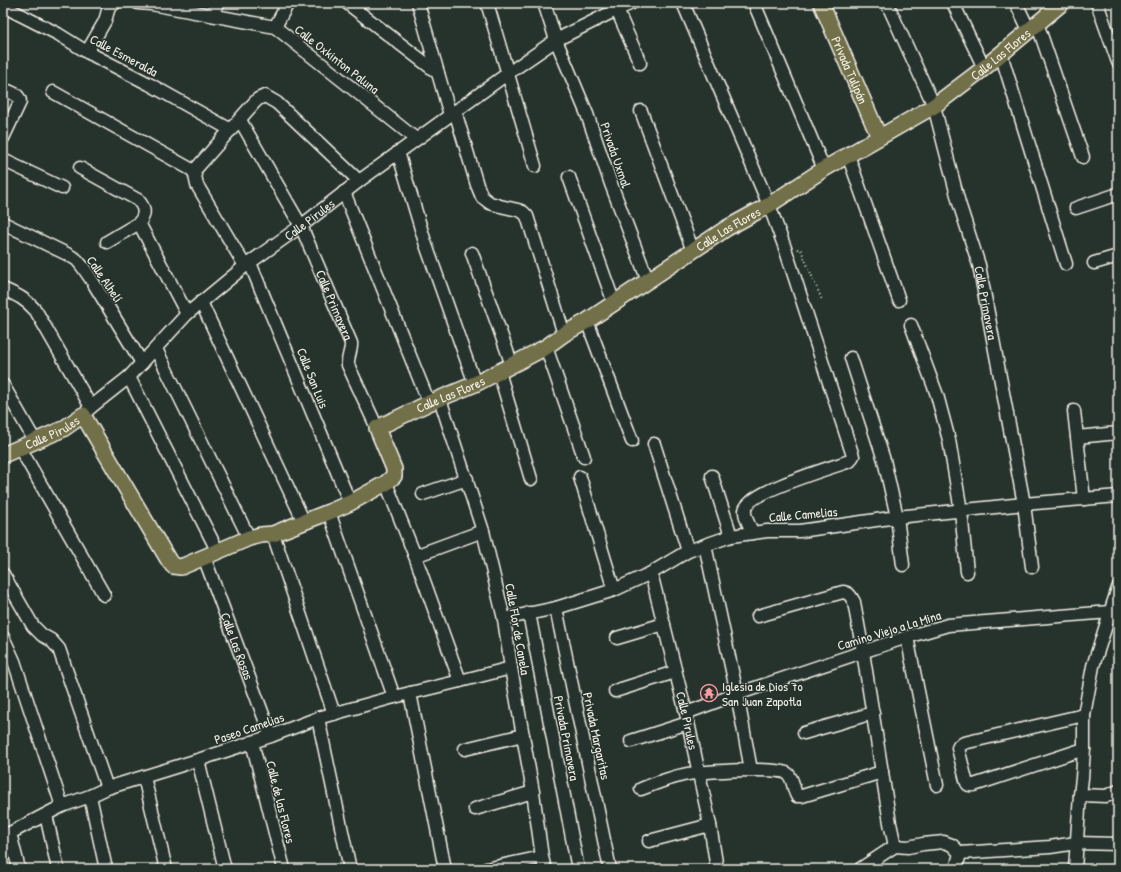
<svg xmlns="http://www.w3.org/2000/svg" width="1121" height="872" viewBox="0 0 1121 872" font-family="'Patrick Hand',sans-serif">
	<style>
		.lines { fill: none; stroke-linecap: round; stroke-linejoin: round }
		.minor-casing { stroke: #f4f1e8; stroke-width: 15 }
		.major-casing { stroke: #f4f1e8; stroke-width: 18 }
		.path { stroke: #f4f1e8; stroke-width: 2; stroke-dasharray: 1 3; stroke-linecap: butt }
		.minor { stroke: #26332d; stroke-width: 12 }
		.major { stroke: #726f4a; stroke-width: 15 }
		.labels { text-anchor: middle; dominant-baseline: central; stroke-width: 3; stroke-linejoin: round; paint-order: stroke }
		.street-label { font-size: 13px; fill: #f4f1e8; stroke: #26332d }
		.poi-label { font-size: 13px; fill: #f4f1e8; stroke: #26332d; text-anchor: start }
	</style>
	<rect width="100%" height="100%" fill="#26332d"/>
	<filter id="ink" filterUnits="userSpaceOnUse"><feTurbulence type="fractalNoise" baseFrequency=".025" numOctaves="2"/><feDisplacementMap in="SourceGraphic" scale="8" xChannelSelector="R" yChannelSelector="G"/><feConvolveMatrix kernelMatrix="1 2 1 2 8 2 1 2 1" color-interpolation-filters="sRGB"/></filter>
	<g filter="url(#ink)">
		<g class="lines">
			<g class="minor-casing">
				<g id="minor">
					<path d="M138,3L151,4L275,27L416,139"/>
					<path d="M347,3L438,73"/>
					<path d="M418,3L450,115"/>
					<path d="M487,3L535,166"/>
					<path d="M544,3L556,40L587,114L611,184L648,281"/>
					<path d="M614,3L640,63"/>
					<path d="M683,3L769,205L785,248L853,456L850,461C833,467 747,492 745,510C744,517 750,527 753,533"/>
					<path d="M754,3L824,169"/>
					<path id="s1" d="M887,3L934,106L959,203L979,265L1024,504L1032,567"/>
					<path d="M953,3L984,68"/>
					<path d="M1016,3L1029,30"/>
					<path d="M1097,3L1118,62"/>
					<path d="M3,6L58,34L87,52L149,84L231,130"/>
					<path d="M211,15L218,3"/>
					<path d="M1037,23L1083,157"/>
					<path d="M275,27L288,3"/>
					<path d="M87,52L105,21L109,7L115,3"/>
					<path d="M1001,54L1066,264"/>
					<path d="M3,89C10,92 20,94 20,102L3,138"/>
					<path d="M53,92L194,171"/>
					<path d="M455,111L477,185L482,197L490,203L500,206L518,210L523,212L527,216L564,334"/>
					<path d="M641,111L693,251"/>
					<path id="s2" d="M240,120L301,226L351,343C352,350 347,357 348,365L377,428"/>
					<path d="M398,152L425,242L475,384"/>
					<path d="M848,155L899,300"/>
					<path d="M3,160L62,188"/>
					<path d="M80,168L138,200C145,208 146,214 139,223L107,242"/>
					<path d="M194,171L254,103L258,99L265,96L277,103L359,181"/>
					<path d="M194,171L197,185L245,266"/>
					<path d="M569,177L614,303"/>
					<path d="M344,192L429,403"/>
					<path d="M1076,208L1118,194"/>
					<path d="M3,223L69,255L77,260L82,266L91,279L142,363"/>
					<path d="M139,223L187,314"/>
					<path d="M472,253L512,365"/>
					<path d="M250,263L350,503"/>
					<path d="M1094,263L1118,256"/>
					<path d="M3,289C17,295 26,299 36,311L91,407"/>
					<path d="M201,302L304,522"/>
					<path d="M587,321L632,441"/>
					<path d="M911,325L937,395L949,440L961,511L967,572"/>
					<path d="M546,347L584,457"/>
					<path d="M156,349L249,538"/>
					<path d="M851,358L884,460L897,517L903,565"/>
					<path d="M499,372L531,479"/>
					<path d="M129,377L217,550"/>
					<path d="M3,385L35,441"/>
					<path d="M440,399L483,531L504,619L511,668L533,792L542,857L545,869"/>
					<path d="M1074,411L1084,499"/>
					<path id="s3" d="M83,415L91,407L129,377L187,314L245,266L301,226L359,181L507,74L556,40L616,10L632,3"/>
					<path d="M1077,437L1118,433"/>
					<path d="M654,444L688,551"/>
					<path d="M20,448L104,595"/>
					<path d="M712,476L731,536"/>
					<path d="M580,477L614,590"/>
					<path d="M386,483L415,556L460,681"/>
					<path d="M423,494L467,479"/>
					<path d="M329,512L394,697"/>
					<path d="M273,534L334,714"/>
					<path d="M705,545L737,694L751,770"/>
					<path d="M415,556L483,531"/>
					<path id="s4" d="M204,557L271,736"/>
					<path id="s5" d="M651,573L686,713L710,825L717,869"/>
					<path d="M3,574L33,626L42,635L51,640L59,649L107,788"/>
					<path d="M556,608L610,869"/>
					<path d="M529,613L578,869"/>
					<path d="M758,616L843,592C849,593 851,596 854,602L863,652L890,823L895,846"/>
					<path d="M504,619L556,608L614,590L651,573L688,551L731,536L767,531H800L897,517L1024,504L1118,496"/>
					<path d="M3,637L14,661L62,806"/>
					<path d="M907,637L937,785"/>
					<path d="M617,638L664,624"/>
					<path d="M615,691L675,672"/>
					<path d="M410,693L445,869"/>
					<path d="M686,713L737,694L907,637L948,625L1110,612"/>
					<path d="M1084,715L964,743L959,746L958,748L966,780C967,785 969,786 974,785L1084,749"/>
					<path d="M318,718L350,869"/>
					<path d="M804,733L873,713"/>
					<path d="M631,741L688,723"/>
					<path d="M252,742L284,869"/>
					<path d="M465,749L523,735"/>
					<path d="M198,760L225,869"/>
					<path d="M144,777L166,869"/>
					<path d="M641,789C656,783 671,777 688,774C702,772 780,766 788,774C794,780 793,790 797,796H802L882,772"/>
					<path d="M1080,795L1106,796L1118,791"/>
					<path d="M90,796L106,869"/>
					<path d="M475,809L533,792"/>
					<path d="M46,815L58,869"/>
					<path d="M10,833L19,869"/>
					<path d="M3,836L10,833L62,806L90,796L107,788L198,760L271,736L318,718L394,697L460,681L511,668"/>
					<path d="M649,841L710,825"/>
					<path d="M895,846L908,847L923,844L944,842L952,845L960,853L956,869"/>
					<path d="M960,853L1050,847L1076,843L1118,844"/>
					<path d="M486,869L542,857"/>
					<path d="M860,869L895,846"/>
					<path d="M1075,869L1080,795L1082,778L1084,749V715L1093,666L1118,588"/>
				</g>
			</g>
			<g class="major-casing">
				<g id="major">
					<path id="s6" d="M821,3L879,137"/>
					<path id="s7" d="M3,455L63,429L83,415L169,561L173,566L181,567L249,538L261,535L273,534L329,512L350,503L386,483L394,476V469L377,428L429,403L475,384L512,365L546,347L564,334L587,321L727,228L769,205L824,169L934,106L984,68L1062,3"/>
				</g>
			</g>
			<path class="path" d="M797,249L801,250L822,300"/>
			<use href="#minor" class="minor"/>
			<use href="#major" class="major"/>
		</g>
	</g>
	<defs>
		<g id="temple-ring" transform="scale(0.9)"><circle r="9.5" fill="#26332d" stroke="#ff9aa2" stroke-width="1.5"/><path d="M0-6L5-2H3V0L6.5 2.5H4V6H1.5V3h-3V6H-4V2.5H-6.5L-3 0V-2H-5Z" fill="#ff9aa2"/></g>
	</defs>
	<g fill-rule="evenodd">
		<use href="#temple-ring" x="709" y="693"/>
	</g>
	<g class="labels">
		<g class="street-label">
			<text stroke="none"><textPath href="#s7" startOffset="1287">Calle Las Flores</textPath></text>
			<text transform="translate(124 55) rotate(28)">Calle Esmeralda</text>
			<text transform="translate(337 59) rotate(38)">Calle Oxkinton Paluna</text>
			<text stroke="none"><textPath href="#s6" startOffset="73">Privada Tulipán</textPath></text>
			<text transform="translate(616 155) rotate(71)">Privada Uxmal</text>
			<text stroke="none"><textPath href="#s3" startOffset="300">Calle Pirules</textPath></text>
			<text stroke="none"><textPath href="#s7" startOffset="963">Calle Las Flores</textPath></text>
			<text transform="translate(105 279) rotate(56)">Calle Alhelí</text>
			<text stroke="none"><textPath href="#s1" startOffset="317">Calle Primavera</textPath></text>
			<text stroke="none"><textPath href="#s2" startOffset="208">Calle Primavera</textPath></text>
			<text transform="translate(313 378) rotate(68)">Calle San Luis</text>
			<text stroke="none"><textPath href="#s7" startOffset="639">Calle Las Flores</textPath></text>
			<text stroke="none"><textPath href="#s7" startOffset="54">Calle Pirules</textPath></text>
			<text transform="translate(803 514) rotate(-5)">Calle Camelias</text>
			<text transform="translate(518 629) rotate(80)">Calle Flor de Canela</text>
			<text transform="translate(889 630) rotate(-17)">Camino Viejo a La Mina</text>
			<text stroke="none"><textPath href="#s4" startOffset="95">Calle Las Rosas</textPath></text>
			<text stroke="none"><textPath href="#s5" startOffset="152">Calle Pirules</textPath></text>
			<text transform="translate(249 728) rotate(-19)">Paseo Camelias</text>
			<text transform="translate(597 736) rotate(78)">Privada Margaritas</text>
			<text transform="translate(567 738) rotate(79)">Privada Primavera</text>
			<text transform="translate(281 802) rotate(76)">Calle de las Flores</text>
		</g>
		<g class="poi-label">
			<text x="722" y="686">Iglesia de Dios 7o<tspan x="722" dy="15">San Juan Zapotla</tspan></text>
		</g>
	</g>
	<rect width="1121" height="872" fill="none" stroke="#26332d" stroke-width="16"/>
	<rect x="8" y="8" width="1105" height="856" fill="none" stroke="#f4f1e8" stroke-width="1.5" filter="url(#ink)"/>
</svg>
